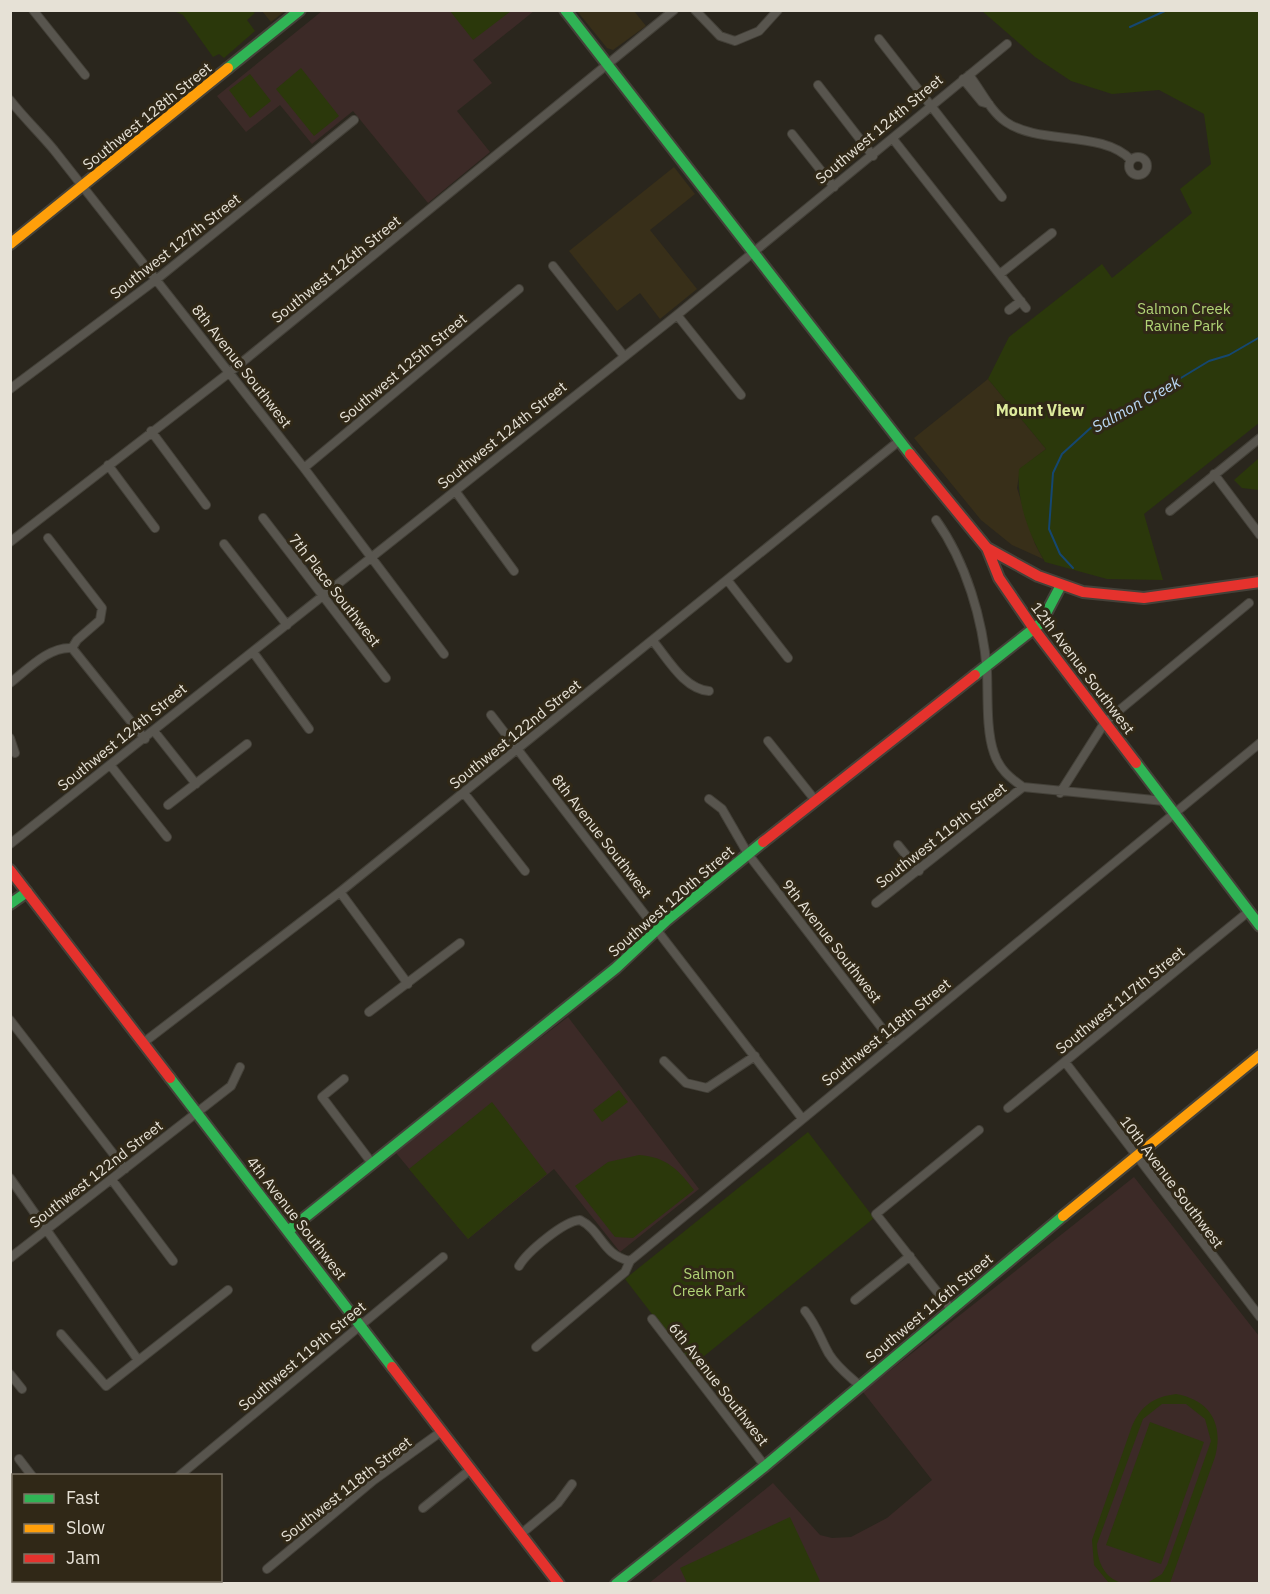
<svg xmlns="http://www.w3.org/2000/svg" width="1270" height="1594" viewBox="0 0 1270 1594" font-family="'IBM Plex Sans',sans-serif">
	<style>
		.built { fill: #382f19 }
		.industrial { fill: #3c2a27 }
		.green { fill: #2b380b }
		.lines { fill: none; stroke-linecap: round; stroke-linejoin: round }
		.stream { stroke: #154771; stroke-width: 2 }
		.street-casing { stroke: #444139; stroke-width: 10 }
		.fast-casing { stroke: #444139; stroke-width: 14 }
		.slow-casing { stroke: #444139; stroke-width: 14 }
		.jam-casing { stroke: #444139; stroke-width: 14 }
		.street { stroke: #58554e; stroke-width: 8 }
		.fast { stroke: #30b455; stroke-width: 10 }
		.slow { stroke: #ff9f0a; stroke-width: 10 }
		.jam { stroke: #e5322d; stroke-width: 10 }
		.labels { text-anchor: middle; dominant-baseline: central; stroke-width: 6; stroke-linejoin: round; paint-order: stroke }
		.street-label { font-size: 15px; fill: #e6e1d6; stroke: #302817 }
		.park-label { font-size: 15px; fill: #b2d577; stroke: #302817 }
		.water-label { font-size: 16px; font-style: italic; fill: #bad7f4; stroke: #302817 }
		.neighbourhood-label { font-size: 16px; font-weight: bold; fill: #deeb9d; stroke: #302817 }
	</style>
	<rect width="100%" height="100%" fill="#2a261d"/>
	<path class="built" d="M262,11H285L271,22Z
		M577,11H634L646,26L613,50L607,48Z
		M674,167L695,194L650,230L697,289L660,319L640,293L617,311L569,251Z
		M988,379L1046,449L1020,469L1017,488L1035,544L1043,559L1012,545L981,520L914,438Z"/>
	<path class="industrial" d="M322,11H534L473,60L492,83L457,111L490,152L428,203L353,111L312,144L280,105L246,132L217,96Z
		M568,1017L699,1189L620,1252L554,1169L468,1239L396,1153L470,1092Z
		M1134,1177L1259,1336V1583L648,1584L773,1483L820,1535L832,1538L851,1537L887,1518L932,1480L863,1392Z"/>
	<path class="green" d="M174,11H252L255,13L247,20L255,31L224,58L219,54L213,57L183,15Z
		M450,11H511L473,40Z
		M982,11H1259V423L1144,514L1163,580L1107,579L1045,562C1029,535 1016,500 1019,469L1046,449L988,379L1009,337L1102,264L1112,278L1192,213L1180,189L1211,164L1204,114L1159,90L1112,94L1071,81L1035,57Z
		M301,68L339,116L314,136L276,89Z
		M250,74L271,101L250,118L229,90Z
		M1259,458V490L1242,488L1234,480Z
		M619,1090L628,1102L602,1122L593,1110Z
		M492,1102L547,1174L468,1239L409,1169Z
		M808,1132L874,1218L692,1366L625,1279Z
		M639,1155C666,1157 678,1169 694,1190L633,1238L615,1237L575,1186L608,1162Z
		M1176,1394C1210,1400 1224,1424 1215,1457L1170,1583H1147L1162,1574L1167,1565L1211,1441L1205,1419L1186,1404H1162L1143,1419L1097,1544C1097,1561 1104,1578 1122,1583H1109L1094,1565L1092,1540L1132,1426C1141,1406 1153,1397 1176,1394Z
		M1150,1422L1204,1442L1161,1564L1106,1545Z
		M790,1517L820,1581L814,1584L687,1583L680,1568Z"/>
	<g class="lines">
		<path class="stream" d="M1130,27L1167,10
			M1073,568L1060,554L1049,529L1053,473L1062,454L1095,424L1156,393L1209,361L1229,355L1260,337"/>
		<g class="street-casing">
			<path id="street" d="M33,10L85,75
				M695,10L720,36L735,41L759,31L778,10
				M879,39L1002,197
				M969,75C981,90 990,111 1006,122C1039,145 1103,130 1131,160
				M963,79L982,102L989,104
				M818,85L873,156
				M10,100C24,118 40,133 54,150L304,468L444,654
				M792,134L834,187
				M893,139L1026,308
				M1129 166a9 9 0 1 1 18 0a9 9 0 1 1-18 0Z
				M553,266L624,356
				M1000,274L1052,233
				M1009,310L1021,301
				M677,315L741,395
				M10,389L157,279L354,120
				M151,431L206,505
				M108,465L155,528
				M304,468L519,289
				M1214,474L1260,535
				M456,492L514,571
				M1170,511L1260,438
				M263,518L386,678
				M936,520C966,562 983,620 987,671C988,695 986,731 994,753C999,769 1010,778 1023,787L1164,801
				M48,538L102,608L100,620L77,640L72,648
				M10,542L230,372L674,10
				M224,544L287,625
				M728,581L788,658
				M653,641C668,659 684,689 709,691
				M72,648L145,739
				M253,652L309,729
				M10,683C27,670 49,646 72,648
				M491,715L801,1117
				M154,731L196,784
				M10,738L15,753
				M768,741L815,800
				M111,766L167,837
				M464,793L525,871
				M1060,793L1105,722L1249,603
				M709,799L722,809L748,854L894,1044
				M168,805L247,744
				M10,844L677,315L1007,44
				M898,845L919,871
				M340,892L408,984
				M876,903L1023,787
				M369,1012L460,943
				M10,1020L125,1169
				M143,1043L340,892L899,441
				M664,1061L686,1083L707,1088L755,1056
				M1065,1062L1260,1317
				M344,1079L322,1097L371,1162
				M1008,1108L1248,912
				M10,1178L138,1360
				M112,1180L173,1261
				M10,1258L231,1086L240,1067
				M519,1266C527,1252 564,1221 580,1220C602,1231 602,1255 630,1261
				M855,1300L910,1256
				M950,1308L876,1214L979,1130
				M805,1311C817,1326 820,1338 829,1354C837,1367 849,1376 860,1386
				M652,1319L765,1466
				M61,1334L106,1386L228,1290
				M536,1347L625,1272L630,1261L1260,743
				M10,1374L22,1389
				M19,1459L32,1476
				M179,1476L443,1257
				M423,1508L471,1469
				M521,1534L558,1503L572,1484
				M267,1569L374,1480L442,1431
				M46,1584L50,1580
				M155,1584L158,1580"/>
		</g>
		<g class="fast-casing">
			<path id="fast" d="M565,10L910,454
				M228,68L300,10
				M975,675L1041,623L1061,585
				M1136,763L1260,926
				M10,904L27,892
				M170,1078L392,1367
				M288,1231L616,968L667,920L763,842
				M616,1584L765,1466L1063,1216"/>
		</g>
		<g class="slow-casing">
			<path id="slow" d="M10,244L228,68
				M1063,1216L1260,1055"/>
		</g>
		<g class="jam-casing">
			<path id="jam" d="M910,454L987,548L1038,576L1083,592L1144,598L1260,582
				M987,548L999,578L1034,629L1136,763
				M763,842L975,675
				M10,870L170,1078
				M392,1367L559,1584"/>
		</g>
		<use href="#street" class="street"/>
		<use href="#fast" class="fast"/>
		<use href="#slow" class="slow"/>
		<use href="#jam" class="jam"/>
	</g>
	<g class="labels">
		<g class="street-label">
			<text transform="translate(147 116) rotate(-39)">Southwest 128th Street</text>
			<text transform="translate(879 129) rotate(-40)">Southwest 124th Street</text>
			<text transform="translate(175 246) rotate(-38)">Southwest 127th Street</text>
			<text transform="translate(336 269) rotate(-39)">Southwest 126th Street</text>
			<text transform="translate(242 366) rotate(52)">8th Avenue Southwest</text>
			<text transform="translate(403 368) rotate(-40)">Southwest 125th Street</text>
			<text transform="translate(502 435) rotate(-39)">Southwest 124th Street</text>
			<text transform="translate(335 590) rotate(52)">7th Place Southwest</text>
			<text transform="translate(1083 668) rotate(53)">12th Avenue Southwest</text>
			<text transform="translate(515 734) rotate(-39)">Southwest 122nd Street</text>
			<text transform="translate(122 737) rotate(-39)">Southwest 124th Street</text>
			<text transform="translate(941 835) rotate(-38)">Southwest 119th Street</text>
			<text transform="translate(602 836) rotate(52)">8th Avenue Southwest</text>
			<text transform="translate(671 901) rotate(-41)">Southwest 120th Street</text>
			<text transform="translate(832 941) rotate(52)">9th Avenue Southwest</text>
			<text transform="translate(1120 1000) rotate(-39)">Southwest 117th Street</text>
			<text transform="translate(886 1032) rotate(-39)">Southwest 118th Street</text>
			<text transform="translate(96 1174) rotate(-38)">Southwest 122nd Street</text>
			<text transform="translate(1172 1182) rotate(53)">10th Avenue Southwest</text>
			<text transform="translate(297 1218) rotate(52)">4th Avenue Southwest</text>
			<text transform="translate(929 1308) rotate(-40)">Southwest 116th Street</text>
			<text transform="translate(302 1356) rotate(-40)">Southwest 119th Street</text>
			<text transform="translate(719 1384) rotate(52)">6th Avenue Southwest</text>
			<text transform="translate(346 1489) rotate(-38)">Southwest 118th Street</text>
		</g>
		<g class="park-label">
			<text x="1184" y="308">Salmon Creek<tspan x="1184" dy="17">Ravine Park</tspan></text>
			<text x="709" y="1273">Salmon<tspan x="709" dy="17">Creek Park</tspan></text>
		</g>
		<g class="water-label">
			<text transform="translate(1136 404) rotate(-29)">Salmon Creek</text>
		</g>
		<g class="neighbourhood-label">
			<text x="1040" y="410">Mount View</text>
		</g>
	</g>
	<rect width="1270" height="1594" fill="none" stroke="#e6e1d6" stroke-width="24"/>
	<rect x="12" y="1474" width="210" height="108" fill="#302817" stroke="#797263" stroke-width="1.5"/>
	<rect x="24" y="1494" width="30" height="9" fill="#30b455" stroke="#797263" stroke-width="1.5"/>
	<text x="66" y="1504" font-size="18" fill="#e6e1d6">Fast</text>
	<rect x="24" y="1524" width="30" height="9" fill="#ff9f0a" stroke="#797263" stroke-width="1.5"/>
	<text x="66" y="1534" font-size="18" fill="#e6e1d6">Slow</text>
	<rect x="24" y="1554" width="30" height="9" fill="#e5322d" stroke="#797263" stroke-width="1.5"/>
	<text x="66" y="1564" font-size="18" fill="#e6e1d6">Jam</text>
</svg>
